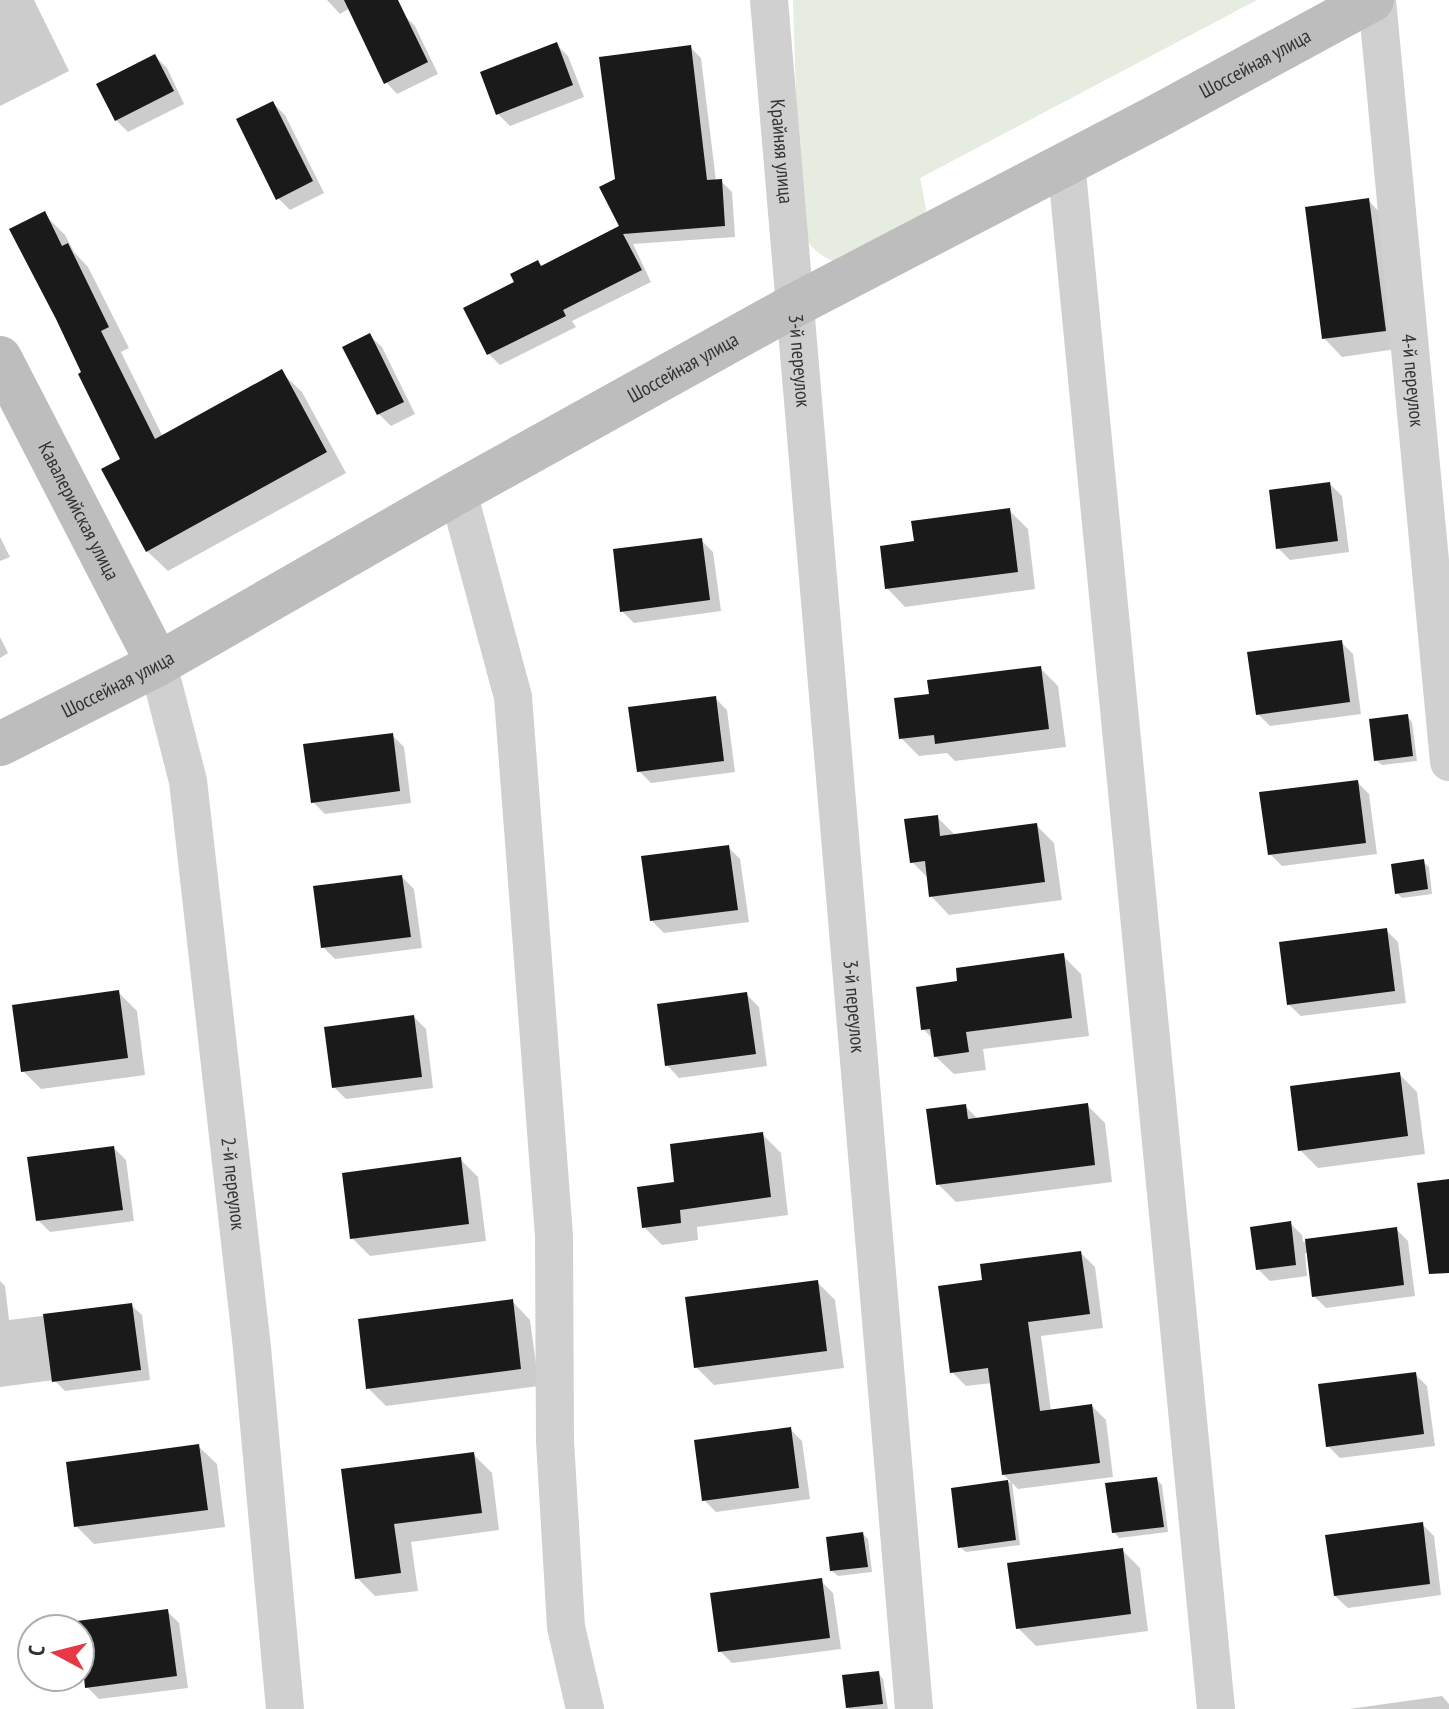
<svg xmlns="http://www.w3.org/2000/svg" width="1449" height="1709" viewBox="0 0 1449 1709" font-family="'PT Sans Narrow',sans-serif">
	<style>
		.green { fill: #e6ecdf }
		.shadow { fill: #0003 }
		.building { fill: #1a1a1a }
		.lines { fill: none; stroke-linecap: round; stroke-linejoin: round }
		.street { stroke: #d0d0d0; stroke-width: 38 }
		.secondary { stroke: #bdbdbd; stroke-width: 44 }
		.labels { text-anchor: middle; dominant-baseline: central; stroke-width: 8; stroke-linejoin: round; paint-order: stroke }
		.street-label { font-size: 20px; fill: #333; stroke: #fff }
	</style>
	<rect width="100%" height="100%" fill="#fff"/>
	<path class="green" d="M793,0H1257L920,178L926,209L922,222L834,262C814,252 806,244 800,222Z"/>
	<path class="shadow" d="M0,0H34L69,71L0,106Z
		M327,0H380L404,15L415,26L438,74L397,94L386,82L350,8L340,14Z
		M556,44L568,56L584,97L510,126L498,114Z
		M690,47L701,58L716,181H721L732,192L735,237L633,244L651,282L572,321L576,327L500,365L489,354L517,282L538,263L542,267L621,227L617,180Z
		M155,56L167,68L184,104L128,132L116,120Z
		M273,103L285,115L324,193L290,210L278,198Z
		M1368,200L1386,219L1403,348L1342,357L1324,338Z
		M44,214L65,235L74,252L88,267L129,348L121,352L163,437L281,372L302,392L346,473L168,571L147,551L123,459L83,373Z
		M369,335L382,347L415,414L391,426L379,414L345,347Z
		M1330,484L1342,496L1349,552L1290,560L1278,548Z
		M1009,510L1028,529L1035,589L905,607L887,588L916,543Z
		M0,537L10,557L0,561Z
		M701,540L713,552L721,611L634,623L622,611Z
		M0,637L8,653L0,658Z
		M1341,642L1353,654L1361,714L1270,726L1258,714Z
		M1040,668L1058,686L1066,747L955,761L947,753L919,756L901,738L931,695Z
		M715,698L727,710L735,772L651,783L639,771Z
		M1407,716L1412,722L1417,761L1382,765L1376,760Z
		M392,735L404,747L411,803L325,814L313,802Z
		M1357,782L1369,794L1377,854L1282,866L1270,854Z
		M937,817L956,836L1036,825L1054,843L1062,900L949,915L931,896L929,879L912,862Z
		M728,847L740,859L749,922L664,933L652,921Z
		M1423,862L1429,867L1432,894L1402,898L1397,893Z
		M402,877L414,889L422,948L335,959L323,947Z
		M1386,930L1398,942L1406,1003L1301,1016L1288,1004Z
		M1063,956L1081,974L1089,1036L983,1049L986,1070L954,1074L935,1056L934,1040L923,1029L960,983Z
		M119,993L137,1011L145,1075L41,1089L23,1071Z
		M747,995L759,1007L767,1066L679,1078L667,1065Z
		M414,1017L426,1029L433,1088L346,1099L334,1087Z
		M1399,1074L1417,1092L1425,1154L1318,1168L1300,1150Z
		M1087,1105L1105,1123L1112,1182L956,1202L938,1184L965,1106L979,1120Z
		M762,1134L781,1153L788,1215L697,1227L698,1240L662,1245L644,1227L677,1184Z
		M114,1148L126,1160L134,1221L50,1232L38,1220Z
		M460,1159L478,1177L486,1241L370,1256L352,1238Z
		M1290,1223L1302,1235L1303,1242L1396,1229L1408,1241L1415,1296L1326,1308L1314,1296L1308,1253H1305L1307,1276L1270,1281L1258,1269Z
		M1081,1253L1095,1267L1103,1328L1041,1336L1051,1411L1092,1406L1106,1420L1113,1477L1018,1489L1012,1483L1020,1545L966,1552L960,1547L953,1489L1011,1482L1004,1475L992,1383L966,1386L952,1372L984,1281Z
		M0,1281L5,1286L9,1320L131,1305L142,1315L150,1380L65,1391L54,1380L0,1387Z
		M817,1282L835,1300L844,1368L714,1385L696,1367Z
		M512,1301L530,1320L539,1386L386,1406L368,1388Z
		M1415,1374L1427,1386L1435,1446L1340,1458L1328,1446Z
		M790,1429L802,1441L810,1499L716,1512L704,1500Z
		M198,1446L217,1464L225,1527L94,1544L76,1526Z
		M473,1454L492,1473L499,1530L411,1542L418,1591L375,1596L357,1578L343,1471Z
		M1156,1479L1162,1485L1168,1532L1119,1538L1114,1532Z
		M1422,1524L1434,1536L1441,1595L1348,1608L1335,1596Z
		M863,1534L868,1539L872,1572L838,1576L832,1571Z
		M1122,1550L1140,1568L1148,1631L1036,1646L1018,1628Z
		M821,1581L833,1593L841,1649L732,1663L720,1651Z
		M167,1611L179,1623L188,1688L99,1699L87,1687L79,1623Z
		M878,1673L883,1679L888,1709H849L848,1707Z
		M1442,1696L1449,1704V1709H1349Z"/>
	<path class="building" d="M344,0H398L428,62L384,84Z
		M557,42L573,85L496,115L480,72Z
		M691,45L707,180L722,179L725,226L623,234L642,270L563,310L566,316L487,355L463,308L514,282L510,274L538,260L541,266L619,226L599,187L615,179L599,57Z
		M155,54L174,91L115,121L96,84Z
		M273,101L313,181L276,200L236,119Z
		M1369,198L1386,331L1322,339L1305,207Z
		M45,211L62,246L68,243L109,327L101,331L155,439L282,369L327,452L146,552L101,469L120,459L78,374L81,372L56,319L9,229Z
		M370,333L404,402L377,415L342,347Z
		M1330,482L1338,541L1276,549L1269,490Z
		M1010,508L1018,572L885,589L880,546L914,541L911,521Z
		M702,538L710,600L620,612L613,549Z
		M1342,640L1350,702L1256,715L1247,652Z
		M1041,666L1049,729L935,744L934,735L899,739L894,698L929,694L927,680Z
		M716,696L724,761L637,772L628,707Z
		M1408,714L1413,756L1374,761L1369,719Z
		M393,733L400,791L311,803L303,744Z
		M1358,780L1366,843L1268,855L1259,792Z
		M938,815L940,836L1037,823L1045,882L929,897L925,861L910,863L904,819Z
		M729,845L738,910L650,921L641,856Z
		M1424,859L1428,889L1395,894L1391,864Z
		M402,875L411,937L321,948L313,886Z
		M1387,928L1395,991L1287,1005L1279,942Z
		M1064,953L1072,1018L966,1032L969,1052L934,1057L930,1029L921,1030L916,987L957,981L956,968Z
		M119,990L128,1058L21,1072L12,1005Z
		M747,992L756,1054L665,1066L657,1004Z
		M414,1015L422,1077L332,1088L324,1027Z
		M1400,1072L1408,1136L1298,1151L1290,1086Z
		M1088,1103L1095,1165L936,1185L926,1109L966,1104L968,1119Z
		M763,1132L771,1197L680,1210L681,1223L642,1228L637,1187L674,1182L670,1144Z
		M114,1146L123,1210L36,1221L27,1157Z
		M461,1157L469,1224L350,1239L342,1173Z
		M1449,1179V1273L1429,1274L1417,1183Z
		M1291,1221L1296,1265L1256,1270L1250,1227Z
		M1397,1227L1404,1285L1312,1297L1305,1239Z
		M1081,1251L1090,1314L1028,1322L1040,1411L1092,1404L1100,1463L1002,1475L988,1368L950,1373L938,1286L982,1280L980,1264Z
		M818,1280L827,1351L694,1368L685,1297Z
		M513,1299L521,1369L366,1389L358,1319Z
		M132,1303L141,1370L52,1382L43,1314Z
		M1416,1372L1424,1434L1326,1447L1318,1384Z
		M791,1427L799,1488L702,1501L694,1440Z
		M199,1444L208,1510L74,1527L66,1462Z
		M474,1452L482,1513L394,1524L401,1573L355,1579L341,1469Z
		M1157,1477L1164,1527L1112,1533L1105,1483Z
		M1008,1480L1016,1540L958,1548L951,1488Z
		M1423,1522L1430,1584L1334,1596L1325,1535Z
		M863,1532L868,1567L830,1571L826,1537Z
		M1123,1548L1131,1614L1016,1629L1007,1563Z
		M822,1578L830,1638L718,1652L710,1593Z
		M168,1609L177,1676L85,1688L80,1629L77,1621Z
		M879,1671L883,1704L846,1708L842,1675Z"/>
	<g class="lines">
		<g class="street">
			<path id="s1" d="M769,0L914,1709"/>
			<path id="s2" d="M1377,0L1449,762"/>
			<path d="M1066,162L1216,1709"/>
			<path d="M458,492L513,697L554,1236L555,1441L566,1627L585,1709"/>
			<path id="s3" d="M158,664L188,781L252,1348L285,1709"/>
		</g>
		<g class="secondary">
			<path id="s4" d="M0,358L158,664"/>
			<path id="s5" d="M0,744L158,664L458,492L795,305L1154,118L1372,0"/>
		</g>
	</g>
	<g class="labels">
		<g class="street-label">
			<text stroke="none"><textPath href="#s5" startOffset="1428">Шоссейная улица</textPath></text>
			<text stroke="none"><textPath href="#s1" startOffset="152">Крайняя улица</textPath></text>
			<text stroke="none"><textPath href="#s1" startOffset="362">3-й переулок</textPath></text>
			<text stroke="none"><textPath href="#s5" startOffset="780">Шоссейная улица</textPath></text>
			<text stroke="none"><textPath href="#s2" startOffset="382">4-й переулок</textPath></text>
			<text stroke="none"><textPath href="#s4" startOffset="172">Кавалерийская улица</textPath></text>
			<text stroke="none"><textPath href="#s5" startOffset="132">Шоссейная улица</textPath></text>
			<text stroke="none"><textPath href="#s1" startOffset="1010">3-й переулок</textPath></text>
			<text stroke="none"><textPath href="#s3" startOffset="526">2-й переулок</textPath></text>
		</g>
	</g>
	<g transform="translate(56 1653) rotate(277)"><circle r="38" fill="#ffffff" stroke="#adadad" stroke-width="2"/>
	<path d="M0-6L14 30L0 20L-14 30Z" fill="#e63946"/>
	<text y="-12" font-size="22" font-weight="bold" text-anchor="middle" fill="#333333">С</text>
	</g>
</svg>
